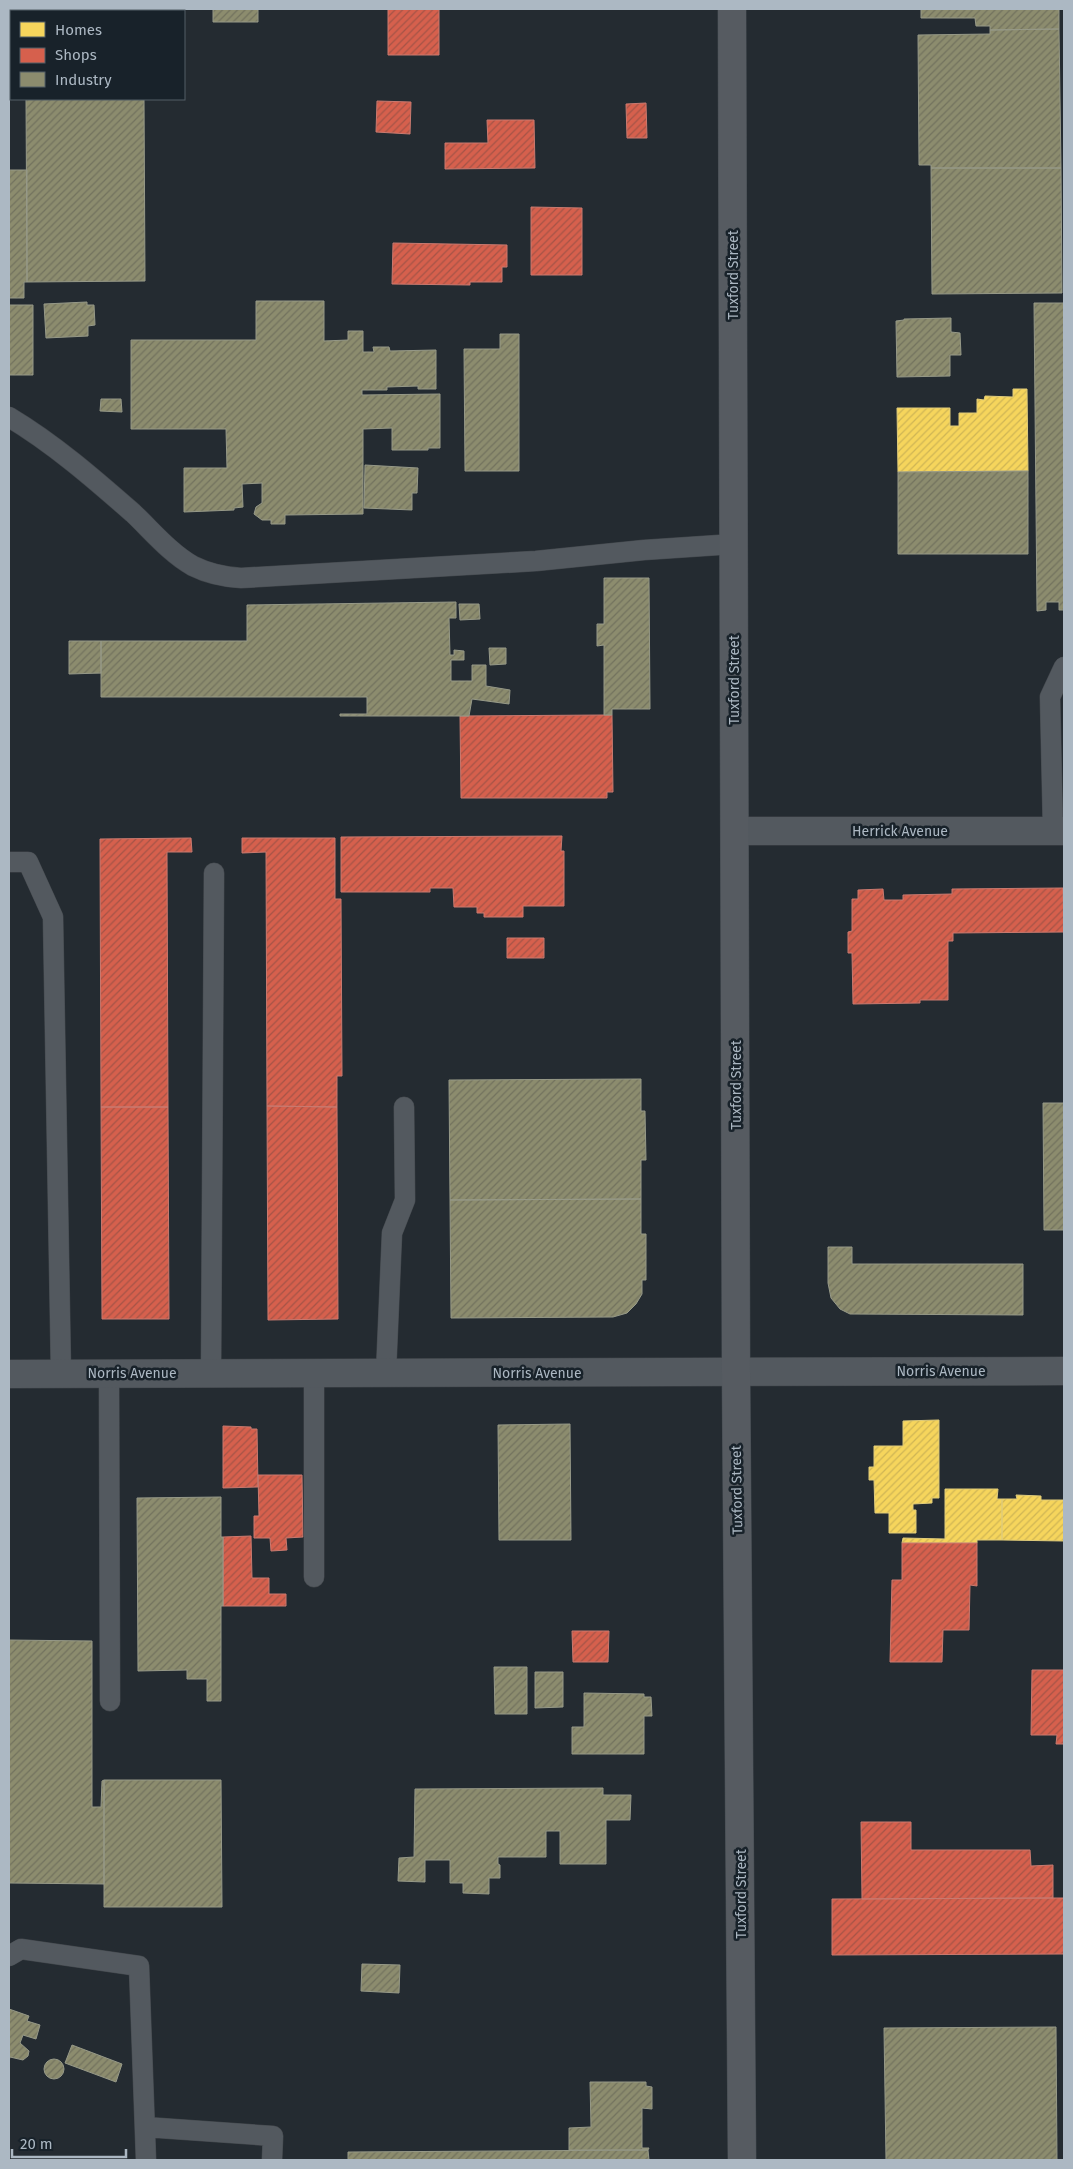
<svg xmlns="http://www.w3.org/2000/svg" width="1073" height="2169" viewBox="0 0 1073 2169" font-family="'Fira Sans',sans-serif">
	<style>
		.homes { fill: url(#homes-hatch); stroke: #e0cc7b }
		.shops { fill: url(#shops-hatch); stroke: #c97a70 }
		.industry { fill: url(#industry-hatch); stroke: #969988 }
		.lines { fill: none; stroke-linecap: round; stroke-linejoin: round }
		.lane-casing { stroke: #42474c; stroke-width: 21 }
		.street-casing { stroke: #42474c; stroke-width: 29 }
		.primary-casing { stroke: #41484e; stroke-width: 29 }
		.lane { stroke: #53595f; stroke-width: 20 }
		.street { stroke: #53595f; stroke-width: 28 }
		.primary { stroke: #565b61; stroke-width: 28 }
		.labels { text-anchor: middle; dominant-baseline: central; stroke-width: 5; stroke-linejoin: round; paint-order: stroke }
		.street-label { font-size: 14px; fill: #acb8c3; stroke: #18222a }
	</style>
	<defs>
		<pattern id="homes-hatch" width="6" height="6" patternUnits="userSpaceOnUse" patternTransform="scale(1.25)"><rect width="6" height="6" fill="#f6d55c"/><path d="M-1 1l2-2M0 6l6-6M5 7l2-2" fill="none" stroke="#cfb555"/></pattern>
		<pattern id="shops-hatch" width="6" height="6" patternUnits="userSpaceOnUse" patternTransform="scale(1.25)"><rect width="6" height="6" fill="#d6604d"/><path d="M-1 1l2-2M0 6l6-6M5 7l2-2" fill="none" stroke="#a55447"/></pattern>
		<pattern id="industry-hatch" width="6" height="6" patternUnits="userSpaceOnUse" patternTransform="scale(1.25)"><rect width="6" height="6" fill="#8c8c6e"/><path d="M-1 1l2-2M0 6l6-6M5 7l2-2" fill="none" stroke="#72725e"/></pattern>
	</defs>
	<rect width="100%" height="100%" fill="#242b31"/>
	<path class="homes" d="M1013,389H1027L1028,471L898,472L897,408H950V426H959V413H977V399L984,400L985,396L1013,397Z
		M939,1420V1498H932V1503L913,1504V1510H916V1533H889V1513H875L874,1480H869V1467H874V1446H903V1421Z
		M945,1489H998L997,1499H1002V1540H977V1543H902L903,1538L945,1539Z
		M1016,1495L1041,1496V1500H1064V1541L1002,1540V1499H1017Z"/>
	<path class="shops" d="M388,9H439V55H388Z
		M377,101L411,102L410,134L376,132Z
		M646,103L647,138H627L626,104Z
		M487,120H534L535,168L445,169V143H488Z
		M531,207L582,208V275H531Z
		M393,243L507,245V267H502V282H470V285L392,284Z
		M604,715H612L613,792H607V798H461L460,716Z
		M562,836L561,851H564V906H523V917H484V913H477V907H454L453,888H430V892H341V837Z
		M191,838L192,852H167L168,1107H101L100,839Z
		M242,838H335V899H341L342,1076H337V1107L267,1106L266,852L242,853Z
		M1063,888L1064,932L953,933V941H948V1000H920V1003L853,1004L852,953H848V932L852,931V899H858V890L883,889L884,900H903V895L952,894V889Z
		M507,938H544V958H507Z
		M267,1106L337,1107L338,1319L268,1320Z
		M101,1107H168L169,1319H102Z
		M223,1426L251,1427V1429H257L258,1487L223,1488Z
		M258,1475H302L303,1537L286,1538L287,1550L271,1551L270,1538H254V1516H259Z
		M251,1536L252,1578H269V1594H286V1606H223V1537Z
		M902,1543H977V1586L970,1585L969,1630H943L942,1662H890L892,1580H902Z
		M572,1631H609L608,1662H573Z
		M1032,1670H1064V1744H1056L1057,1735H1031Z
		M861,1822H911V1850H1030L1031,1866L1053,1865V1898L862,1899Z
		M1053,1898H1064V1954L832,1955V1899Z"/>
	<path class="industry" d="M26,9H143V11H26Z
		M213,9H258V22H213Z
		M921,9H1059V29L990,30V26H976L975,18H921Z
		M1059,29L1061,168H931V165H919L918,35L990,34V30Z
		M26,99H144L145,281L27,282Z
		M931,168H1061L1062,293L932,294Z
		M9,170H27V282H24V298H9Z
		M256,301H324V341L348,340V331H363V352H374L373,347H389L390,351L436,350V389H418V386L387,387V390H362V395L440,394V448H428V450H392V428L363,429V514L285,515V524H271V520H262L254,514L256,507L262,503V483L242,484L243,507L234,508V510L184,512V468H227L226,429H131V340H256Z
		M87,302V305H94L95,325L88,326V336L46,338L44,304Z
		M1034,303H1064V610H1059V602H1046V610L1037,611Z
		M9,305H33V375H9Z
		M951,318V332L960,333L961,355H950V376L897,377L896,321L904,320V319Z
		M500,334H519V471H465L464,349H500Z
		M101,399H121L122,412L100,411Z
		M365,465L418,468L417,493H412V510L364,508Z
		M1028,471V554H898V472Z
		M604,578H649L650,709H612V715H604V645L597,646V624H604Z
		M456,602V618H449L450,655H454V650L464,651V660H451V681H472V665H486V686L510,690L509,704L472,699L469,716H340V714H367V697H101V641H247V605Z
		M459,604H479L480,619L460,620Z
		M69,641H101V673L69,674Z
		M489,648H506V664L490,665Z
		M641,1079V1111H645L646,1160H641V1199L450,1200L449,1080Z
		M1043,1103H1064V1230H1044Z
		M641,1199V1234H646V1280H642V1294L636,1304L627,1313L613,1317L451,1318L450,1200Z
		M828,1247H852V1264H1023V1315L850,1314L840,1309L831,1298L828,1283Z
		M570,1424L571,1540H499L498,1425Z
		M221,1497V1537H223V1606H221V1701H207V1679H187V1670L138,1671L137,1498Z
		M9,1640L92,1641V1807H101L102,1781L104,1780V1884L9,1883Z
		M494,1667H527V1714H495Z
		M535,1672H563V1707L535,1708Z
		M584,1693L644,1694V1697H651L652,1716H644V1754H572V1727H584Z
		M104,1780H221L222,1907H104Z
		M603,1788V1795H631L630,1820H606V1864H560V1831H546V1857H498V1864L500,1865V1878H489V1894L463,1893V1883H450V1860H425V1882L398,1881L399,1858L414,1857L415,1789Z
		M362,1964L400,1965L399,1993L361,1991Z
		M9,2009L29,2016L27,2021L40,2025L36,2039L23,2035L20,2043L29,2051L28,2056L23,2060L10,2057L9,2061Z
		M1056,2027L1057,2160H886L884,2028Z
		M72,2045L122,2064L116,2082L65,2063Z
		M44 2069a10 10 0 1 1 20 0a10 10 0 1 1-20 0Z
		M590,2082H646V2086L652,2087V2109L642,2108V2148H649L648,2150H569V2128L591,2127Z
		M648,2150L649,2160H348V2152Z"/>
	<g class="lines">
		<g class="lane-casing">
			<path id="lane" d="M9,417C54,444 93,478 133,513C152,531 170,553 193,566C209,574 224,577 241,578L536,561L644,550L734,544
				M1053,831L1050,697L1064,667
				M9,862H28L53,917L61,1374
				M211,1373L214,873
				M386,1373L392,1233L405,1200L404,1107
				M109,1374L110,1701
				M314,1577V1373
				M9,1956L21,1949L139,1966L146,2160
				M145,2127L273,2136L272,2160"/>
		</g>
		<g class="street-casing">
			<path id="street" d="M735,831H1064
				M9,1374L1064,1371"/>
		</g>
		<g class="primary-casing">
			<path id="primary" d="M732,9L736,1372L742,2160"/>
		</g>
		<use href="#lane" class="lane"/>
		<use href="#street" class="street"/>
		<use href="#primary" class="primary"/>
	</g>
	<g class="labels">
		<g class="street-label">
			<text transform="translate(733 275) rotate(-90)">Tuxford Street</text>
			<text transform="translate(734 680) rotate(-90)">Tuxford Street</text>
			<text x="900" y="831">Herrick Avenue</text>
			<text transform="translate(736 1085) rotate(-90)">Tuxford Street</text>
			<text x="941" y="1371">Norris Avenue</text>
			<text x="132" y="1373">Norris Avenue</text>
			<text x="537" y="1373">Norris Avenue</text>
			<text transform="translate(737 1490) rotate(-91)">Tuxford Street</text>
			<text transform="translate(741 1894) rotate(-90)">Tuxford Street</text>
		</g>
	</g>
	<rect width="1073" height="2169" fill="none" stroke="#acb8c3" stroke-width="20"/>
	<rect x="10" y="10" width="175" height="90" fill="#18222a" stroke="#535e67"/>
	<rect x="20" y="22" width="25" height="15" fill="#f6d55c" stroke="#535e67"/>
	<text x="55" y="35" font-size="15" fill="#acb8c3">Homes</text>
	<rect x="20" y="48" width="25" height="15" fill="#d6604d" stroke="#535e67"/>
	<text x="55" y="60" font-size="15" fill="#acb8c3">Shops</text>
	<rect x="20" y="72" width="25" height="15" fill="#8c8c6e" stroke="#535e67"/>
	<text x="55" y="85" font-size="15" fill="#acb8c3">Industry</text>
	<path d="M12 2149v8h114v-8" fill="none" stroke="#acb8c3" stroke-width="2.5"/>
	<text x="20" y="2149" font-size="15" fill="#acb8c3" stroke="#18222a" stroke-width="4" paint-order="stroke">20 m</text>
</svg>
